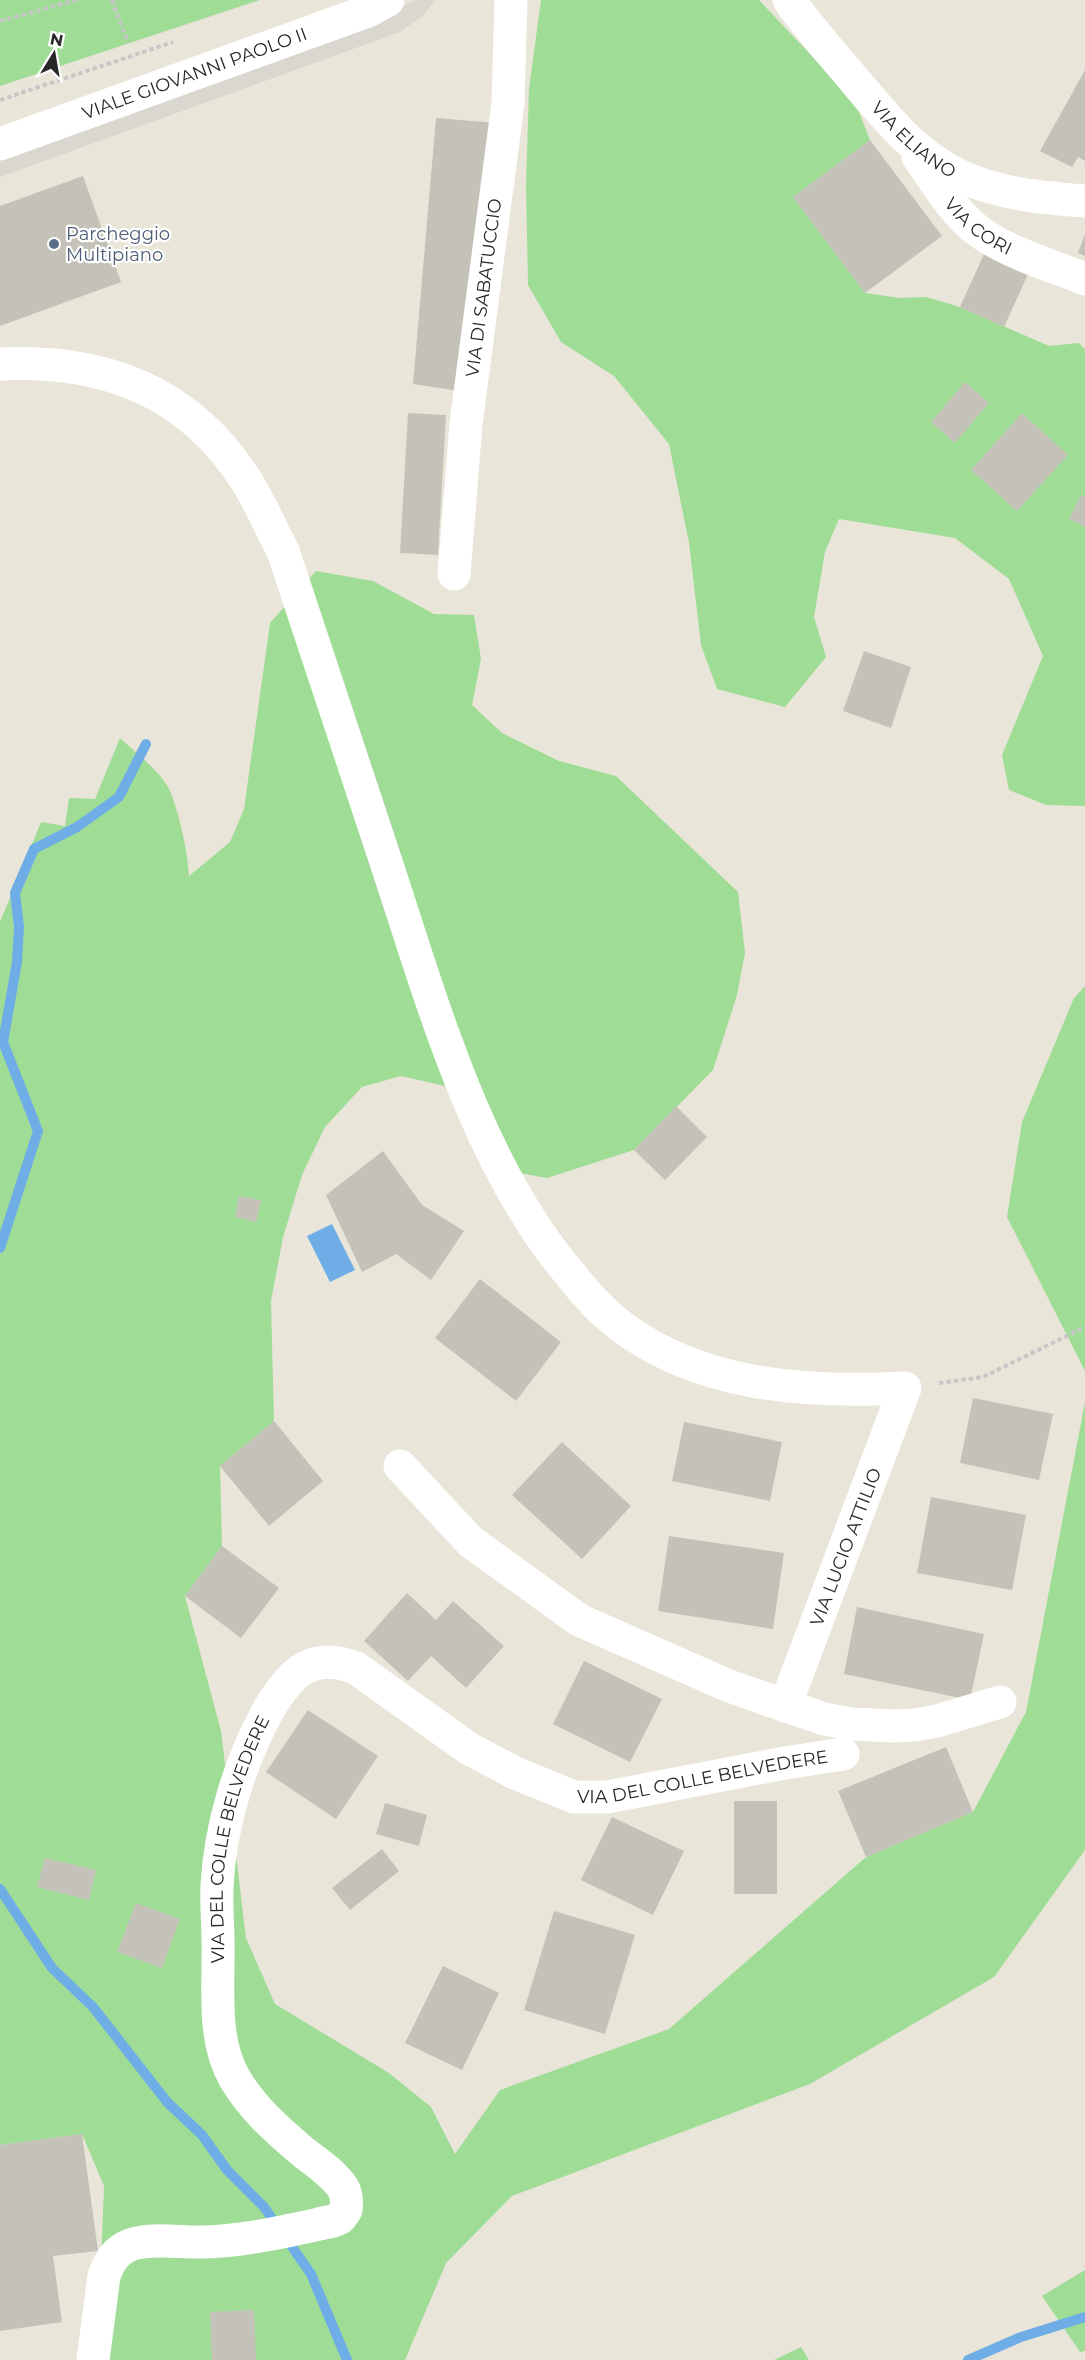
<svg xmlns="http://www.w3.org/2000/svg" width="1085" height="2360" viewBox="0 0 1085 2360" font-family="Montserrat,sans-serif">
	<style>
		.green { fill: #9fdd97 }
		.plaza { fill: #d9d7cf }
		.water { fill: #6fade7 }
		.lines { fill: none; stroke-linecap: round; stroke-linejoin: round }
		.stream { stroke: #6fade7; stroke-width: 10 }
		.building { fill: #c4c2b8 }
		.path { stroke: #c7c7c7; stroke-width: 4; stroke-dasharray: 4.5 3; stroke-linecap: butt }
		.minor { stroke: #fff; stroke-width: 33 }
		.service-dot { fill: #5c6f8a; stroke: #fff; stroke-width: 2 }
		.labels { text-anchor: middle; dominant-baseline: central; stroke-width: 4.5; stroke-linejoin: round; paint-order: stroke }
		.street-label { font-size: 18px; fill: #272727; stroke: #fff }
		.service-label { font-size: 18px; fill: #4e5e75; stroke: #fff; text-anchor: start }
	</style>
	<rect width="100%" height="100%" fill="#e9e5d8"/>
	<path class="green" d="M0,0H260L0,86Z
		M541,0H759L824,69L859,112L870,140L793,197L865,293L900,298L926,297L960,307L1049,346L1079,343L1085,349V806L1046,805L1009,790L1002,755L1043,656L1009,579L955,538L839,519L825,552L814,617L826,657L785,707L717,689L701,645L689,543L669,444L614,376L561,342L528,285L526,184L529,89Z
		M316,571L373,581L434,614L474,615L481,659L472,705L502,733L559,761L616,776L738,892L745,953L737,995L713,1070L634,1150L547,1178L492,1168L445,1086L401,1076L362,1087L325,1127L302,1175L283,1237L271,1301L274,1421L220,1466L222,1546L185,1596L221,1731L246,1938L275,2004L389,2073L431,2107L455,2154L500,2090L669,2029L866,1857L973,1812L1026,1712L1085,1402V1850L994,1977L810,2084L512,2196L446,2263L405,2360H89L101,2263L104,2186L82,2134L0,2145V922L41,822L65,826L69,798L95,799L120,738C135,752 160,771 169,789C179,811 188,853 189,876L230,842L244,809L270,623Z
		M1085,986V1371L1007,1217L1022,1122L1074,998Z
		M1085,2270V2351L1080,2352L1042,2296Z
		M801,2347L809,2360H774Z"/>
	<path class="plaza" d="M414,0H436L422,16L400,32L0,177V155L389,15Z"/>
	<path class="water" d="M332,1224L355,1270L330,1282L307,1236Z"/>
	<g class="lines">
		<path class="stream" d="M0,1248L38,1131L3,1042L17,962L19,927L15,893L34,849L77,827L119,797L146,744
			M0,1889L52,1968L93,2007L167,2102L202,2135L227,2170L264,2207L311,2274L347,2360
			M968,2360L1021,2337L1085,2317"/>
	</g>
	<path class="building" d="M1085,70V161L1078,157L1072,167L1040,151Z
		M436,118L497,123L466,392L413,384Z
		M870,140L942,236L865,293L793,197Z
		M83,176L121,282L0,326V206Z
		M1085,234V256L1078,253Z
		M984,254L1028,274L1004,327L960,307Z
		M965,382L989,403L955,443L931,422Z
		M408,413L446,415L438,555L400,553Z
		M1022,413L1068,455L1017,511L971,470Z
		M1081,495L1085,497V527L1069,519Z
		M864,651L911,667L891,728L843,711Z
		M676,1106L707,1137L665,1180L634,1150Z
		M383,1151L422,1205L464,1231L431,1280L396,1254L362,1272L326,1195Z
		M239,1196L261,1200L256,1222L235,1217Z
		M480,1279L561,1342L516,1401L435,1338Z
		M973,1398L1053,1414L1039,1480L960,1463Z
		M274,1421L323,1481L269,1526L220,1466Z
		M684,1422L782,1442L770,1501L672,1481Z
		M562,1442L631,1506L582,1559L512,1495Z
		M931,1497L1026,1515L1012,1590L917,1573Z
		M669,1536L784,1553L773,1629L658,1611Z
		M222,1546L279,1588L241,1638L185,1596Z
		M407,1593L436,1620L453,1601L504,1646L466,1688L431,1656L408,1681L364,1641Z
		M857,1607L984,1634L970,1700L844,1674Z
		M584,1661L662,1699L630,1762L553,1724Z
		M308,1710L378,1756L336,1819L266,1772Z
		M946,1747L973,1812L866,1857L838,1791Z
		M734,1801H777V1894H734Z
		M385,1803L427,1815L419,1846L376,1834Z
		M612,1817L684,1851L653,1915L581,1880Z
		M382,1849L399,1871L350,1910L332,1888Z
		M45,1858L96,1870L89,1900L37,1887Z
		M136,1903L180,1919L162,1968L117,1952Z
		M554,1911L635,1935L605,2034L524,2010Z
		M443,1966L499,1993L462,2070L405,2043Z
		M82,2134L98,2251L53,2256L62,2322L0,2331V2145Z
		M254,2310L256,2360H212L210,2312Z"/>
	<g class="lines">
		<path class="path" d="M112,0L128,43
			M0,21L77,0
			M0,100L173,42
			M939,1383L983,1377L1085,1327"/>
		<g class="minor">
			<path id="s1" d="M789,0C810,29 833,55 856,82C887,118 915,155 960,176C999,194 1043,198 1085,201"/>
			<path id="s2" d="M0,144L368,11L388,0"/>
			<path id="s3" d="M918,157C935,180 950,207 972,226C1003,252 1048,264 1085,279"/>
			<path d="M0,364C104,359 190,391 247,482C261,504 271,529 283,551C318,656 352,760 387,865C432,1001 476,1163 570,1274C584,1292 600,1310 618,1324C700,1387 806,1393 905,1388L785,1706"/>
			<path id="s4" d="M454,574L466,424L508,103L511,0"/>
			<path d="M400,1466L471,1542L579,1620L729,1686L824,1719L852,1724L893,1726L915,1725L937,1721L1000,1702"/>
			<path id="s5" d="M93,2360L104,2276C109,2262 115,2251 130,2245C149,2237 183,2243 204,2242C247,2241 291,2230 333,2221L340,2218L346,2210C347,2202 347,2195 343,2188C333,2173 317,2163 303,2152C277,2130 252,2108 235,2079C214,2043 218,1999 218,1959C219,1935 216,1911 217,1886C220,1826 240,1761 269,1709C291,1672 312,1651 356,1668L468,1748L515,1773L574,1797H607L785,1763L843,1754"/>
		</g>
	</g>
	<circle class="service-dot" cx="54" cy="244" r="6"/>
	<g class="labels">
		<g class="street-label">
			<text stroke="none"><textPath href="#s2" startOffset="207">VIALE GIOVANNI PAOLO II</textPath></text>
			<text stroke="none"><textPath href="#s1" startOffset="188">VIA ELIANO</textPath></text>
			<text stroke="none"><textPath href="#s3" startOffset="93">VIA CORI</textPath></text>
			<text stroke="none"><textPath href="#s4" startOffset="288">VIA DI SABATUCCIO</textPath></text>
			<text transform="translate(846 1547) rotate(-69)">VIA LUCIO ATTILIO</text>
			<text stroke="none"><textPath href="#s5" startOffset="1401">VIA DEL COLLE BELVEDERE</textPath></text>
			<text stroke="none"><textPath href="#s5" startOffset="772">VIA DEL COLLE BELVEDERE</textPath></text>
		</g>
		<g class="service-label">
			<text x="66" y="234">Parcheggio<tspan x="66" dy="21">Multipiano</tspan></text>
		</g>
	</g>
	<g transform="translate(54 54) rotate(11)" stroke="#ffffff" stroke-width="4.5" paint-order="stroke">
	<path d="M0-4.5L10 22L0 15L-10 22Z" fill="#272727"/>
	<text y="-9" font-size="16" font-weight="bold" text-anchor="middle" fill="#272727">N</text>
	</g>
</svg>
